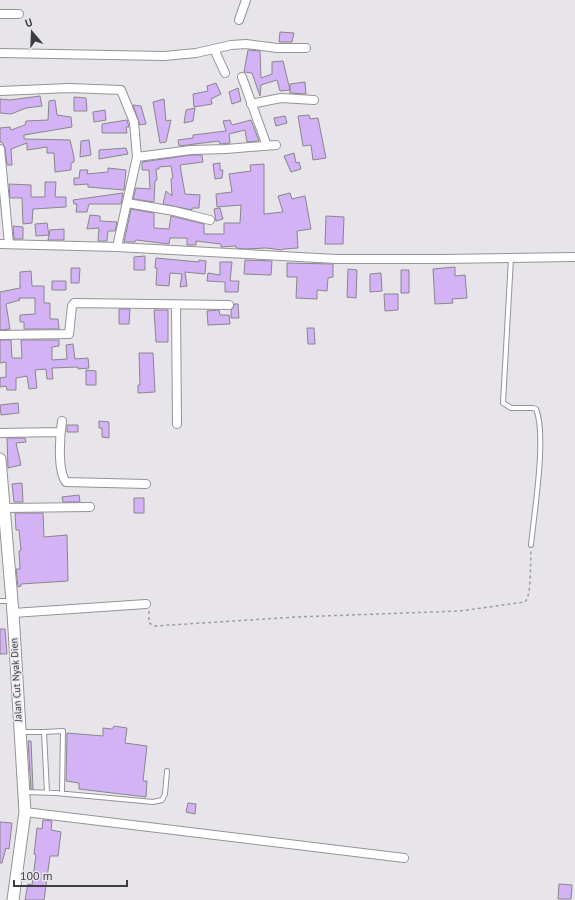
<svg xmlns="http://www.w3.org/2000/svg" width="575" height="900" viewBox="0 0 575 900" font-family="'PT Sans',sans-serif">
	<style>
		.building { fill: #d3b3f5; stroke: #88868b }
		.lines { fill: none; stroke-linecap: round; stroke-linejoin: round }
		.lane-casing { stroke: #959398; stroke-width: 6 }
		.street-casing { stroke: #959398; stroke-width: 10 }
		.secondary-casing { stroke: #959398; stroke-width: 13 }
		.path { stroke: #9e9da1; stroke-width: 1.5; stroke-dasharray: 3 3; stroke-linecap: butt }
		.lane { stroke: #fff; stroke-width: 4 }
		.street { stroke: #fff; stroke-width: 8 }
		.secondary { stroke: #fff; stroke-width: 11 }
		.labels { text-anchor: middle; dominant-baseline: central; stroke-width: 3; stroke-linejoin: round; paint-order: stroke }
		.street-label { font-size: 10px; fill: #3d3c3e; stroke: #e7e5ea }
	</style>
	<rect width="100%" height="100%" fill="#e7e5ea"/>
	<path class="building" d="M280,32L294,33L292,42H279Z
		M248,50L260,51L261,78L272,74V62L283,61L290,90L280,91L277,80L261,85L260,96L252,73L244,72Z
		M305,82L306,94L290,93V84Z
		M216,83L221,94L211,99L212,104L194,107L193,94L208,91L207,86Z
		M238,88L241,101L232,104L229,92Z
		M40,96L42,106L26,108L11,114L0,113V99L10,100Z
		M74,97L86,98L87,111H74Z
		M164,99L166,121L171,120L166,142L160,143L153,102Z
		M55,100L57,115L71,117L72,127L24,135V139L70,140L74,157V162L71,163V170L55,172L54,153H47V147L27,150V143L11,149L12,165H7L5,148L2,142H0V128L10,127L11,130L25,125L26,121L48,120L49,101Z
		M133,105L141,106L146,124L140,125Z
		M195,108L193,121L184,123L186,110Z
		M105,110L106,120L94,122L93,112Z
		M309,115L310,119L318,118L326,158L313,160L311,145L303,146L298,116Z
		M285,116L287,123L276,126L274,118Z
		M127,120L129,127H126L127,133H102V124Z
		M230,120L232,125L251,120L259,141L247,142L245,130L229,134L230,143L220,144L219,141L179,146L178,140L193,138V135L226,131L223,121Z
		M89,140L91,155L80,157L81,141Z
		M126,148L128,154L99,159V150Z
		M294,153L296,163L299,162L301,169L291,172L284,156Z
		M191,155H202L203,162L180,165L185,194L200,195L199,208H192V210L163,204L166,191L172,196L171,179L173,178L171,166L159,167V169H156L157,180L155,181L154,202L133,199L136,188L150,189L149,170H142V162Z
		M220,163V170H223L222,178L215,179L213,164Z
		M264,164V214L283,212L278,196L290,193L292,199L305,196L311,229L297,231L298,248L283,249L282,250L266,248L245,249L236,248V246L221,247V244L196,241V245H187V238H170L169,244L136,240L135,242H124L131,209L154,213V228L169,229L171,216L204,224V234H224V223H240L241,205L217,207L216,194L232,192L229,174L251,171L250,165Z
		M108,168L126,170L124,190L88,187V184L74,185V178H79L80,170H88L87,174L108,172Z
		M45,182H56L55,197H66V207L33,209L32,223L23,224L22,198H10L9,184L31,185V197H45Z
		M123,193L121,204H89L87,212H76L77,204H74L73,200Z
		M220,208L223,219L216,221L214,209Z
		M90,215L100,216V221L117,222L115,231H108L107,241H98L99,228L87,229Z
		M326,216L344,217L343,244H325Z
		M47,223L49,235L36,236L35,224Z
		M13,226L23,227V239H14Z
		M64,229V240H48L50,230Z
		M145,256V270H134V257Z
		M156,258L199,262V260L206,261L205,274L185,272L187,286L180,287L182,274L170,273L169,286L156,285L157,268H155Z
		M245,260L272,261L271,275L244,274Z
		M220,262H232L230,281H239L238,292H225V282L207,281L208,273L220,275Z
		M287,263L333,264V277L328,278L327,291L317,290V299L296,298L297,277H287Z
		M455,267V276L465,275L467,298L452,299L453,303L435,304L433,269Z
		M71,268H80L79,283H71Z
		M348,269L357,270L356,298L347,297Z
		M401,270H409V293H401Z
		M31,271L32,286H44V303H50V319H58L59,329H24V322H20V315L35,314V298H19L20,300L6,304L10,329L0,330V292L20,288V272Z
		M381,273L382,291L370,292V274Z
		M52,281H66V290H52Z
		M384,294H398V310L385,311Z
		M234,304H238L239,318H231V310L234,307Z
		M119,309H130L129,324H119Z
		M154,310H168V342H156Z
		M219,310L220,315H229L230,324L208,325L207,311Z
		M307,328H314L315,344H308Z
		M0,340H11L12,358H22L21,340H59V346L52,347V360L67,359L66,345L73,344L75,359L88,358L89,368L78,369V367L52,368L53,379H47L46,369L35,370L37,388L29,389L27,376L16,378V390H7L6,386L0,387V378L6,377V362L0,363Z
		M139,353H153L155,392L138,393V385H140Z
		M86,370L96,371V385H86Z
		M18,403L19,413L1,415L0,405Z
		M99,421L109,422V438L102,437V428H99Z
		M67,425H78V432H67Z
		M7,438H25L26,442L16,443L21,465L8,468Z
		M22,483L23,502H14L12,484Z
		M79,495L80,502H63L62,497Z
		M134,498H144V513H134Z
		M15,513H43L44,537L67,535L68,581L21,584V586L18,587L16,569H20L19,551L21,550L19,530H16Z
		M0,629H5L7,654H0Z
		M114,726L127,728L125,743L147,746L143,781H147L146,797L79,789V783L66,781L67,733L103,736V728L112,729Z
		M28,741H31L33,789H31Z
		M188,803L196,804L195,814L186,812Z
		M43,820L52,821L51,830L61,832L58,856H50L44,900H25L28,884L32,885L36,855L34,854L37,828L42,829Z
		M0,822L12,823L9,849L6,848L2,863H0Z
		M559,884L572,885L571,899H558Z"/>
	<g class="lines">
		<g class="lane-casing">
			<path id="lane" d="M511,258L503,403L511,408H533L536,409C547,435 534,514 531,545
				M0,601H12
				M22,732H44L47,792
				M44,732L63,731L62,793
				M24,792L56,793L153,802L162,800L165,794L167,771"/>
		</g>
		<g class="street-casing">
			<path id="street" d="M0,14H19
				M239,20L246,0
				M214,49L225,73
				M0,53L164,56L196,53L231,45L246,44L277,48H306
				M242,77L267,146
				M0,91L69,88L121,90L134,122L137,157L117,247
				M251,104L281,98L314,100
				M0,149L9,244
				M137,157L191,150L226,149L276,145
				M127,203L174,211L210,220
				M0,244L117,247L336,259H442L575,257
				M176,305L177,424
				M0,335L69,334L72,306L74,303L229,305
				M62,421C60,434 57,471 66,482L146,484
				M0,433L60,432
				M4,508L90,507
				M13,613L146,604
				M25,812L404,858"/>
		</g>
		<g class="secondary-casing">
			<path id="secondary" d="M0,459L13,613L25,812L13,900"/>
		</g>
		<path class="path" d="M149,611V623L155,626L296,617L460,611L525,602C532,595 530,561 531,551"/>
		<use href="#lane" class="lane"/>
		<use href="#street" class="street"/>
		<use href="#secondary" class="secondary"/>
	</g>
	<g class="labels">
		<g class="street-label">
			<text transform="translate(16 680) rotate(-93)">Jalan Cut Nyak Dien</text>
		</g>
	</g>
	<g transform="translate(32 32) rotate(341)" stroke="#e7e5ea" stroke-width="3" paint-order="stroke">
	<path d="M0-3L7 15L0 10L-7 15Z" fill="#3d3c3e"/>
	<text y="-6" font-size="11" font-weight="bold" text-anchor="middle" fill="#3d3c3e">U</text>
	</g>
	<path d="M14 880v6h113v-6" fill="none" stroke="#3d3c3e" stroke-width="2"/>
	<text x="20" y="880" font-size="12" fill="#3d3c3e" stroke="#e7e5ea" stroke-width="3" paint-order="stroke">100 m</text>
</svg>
